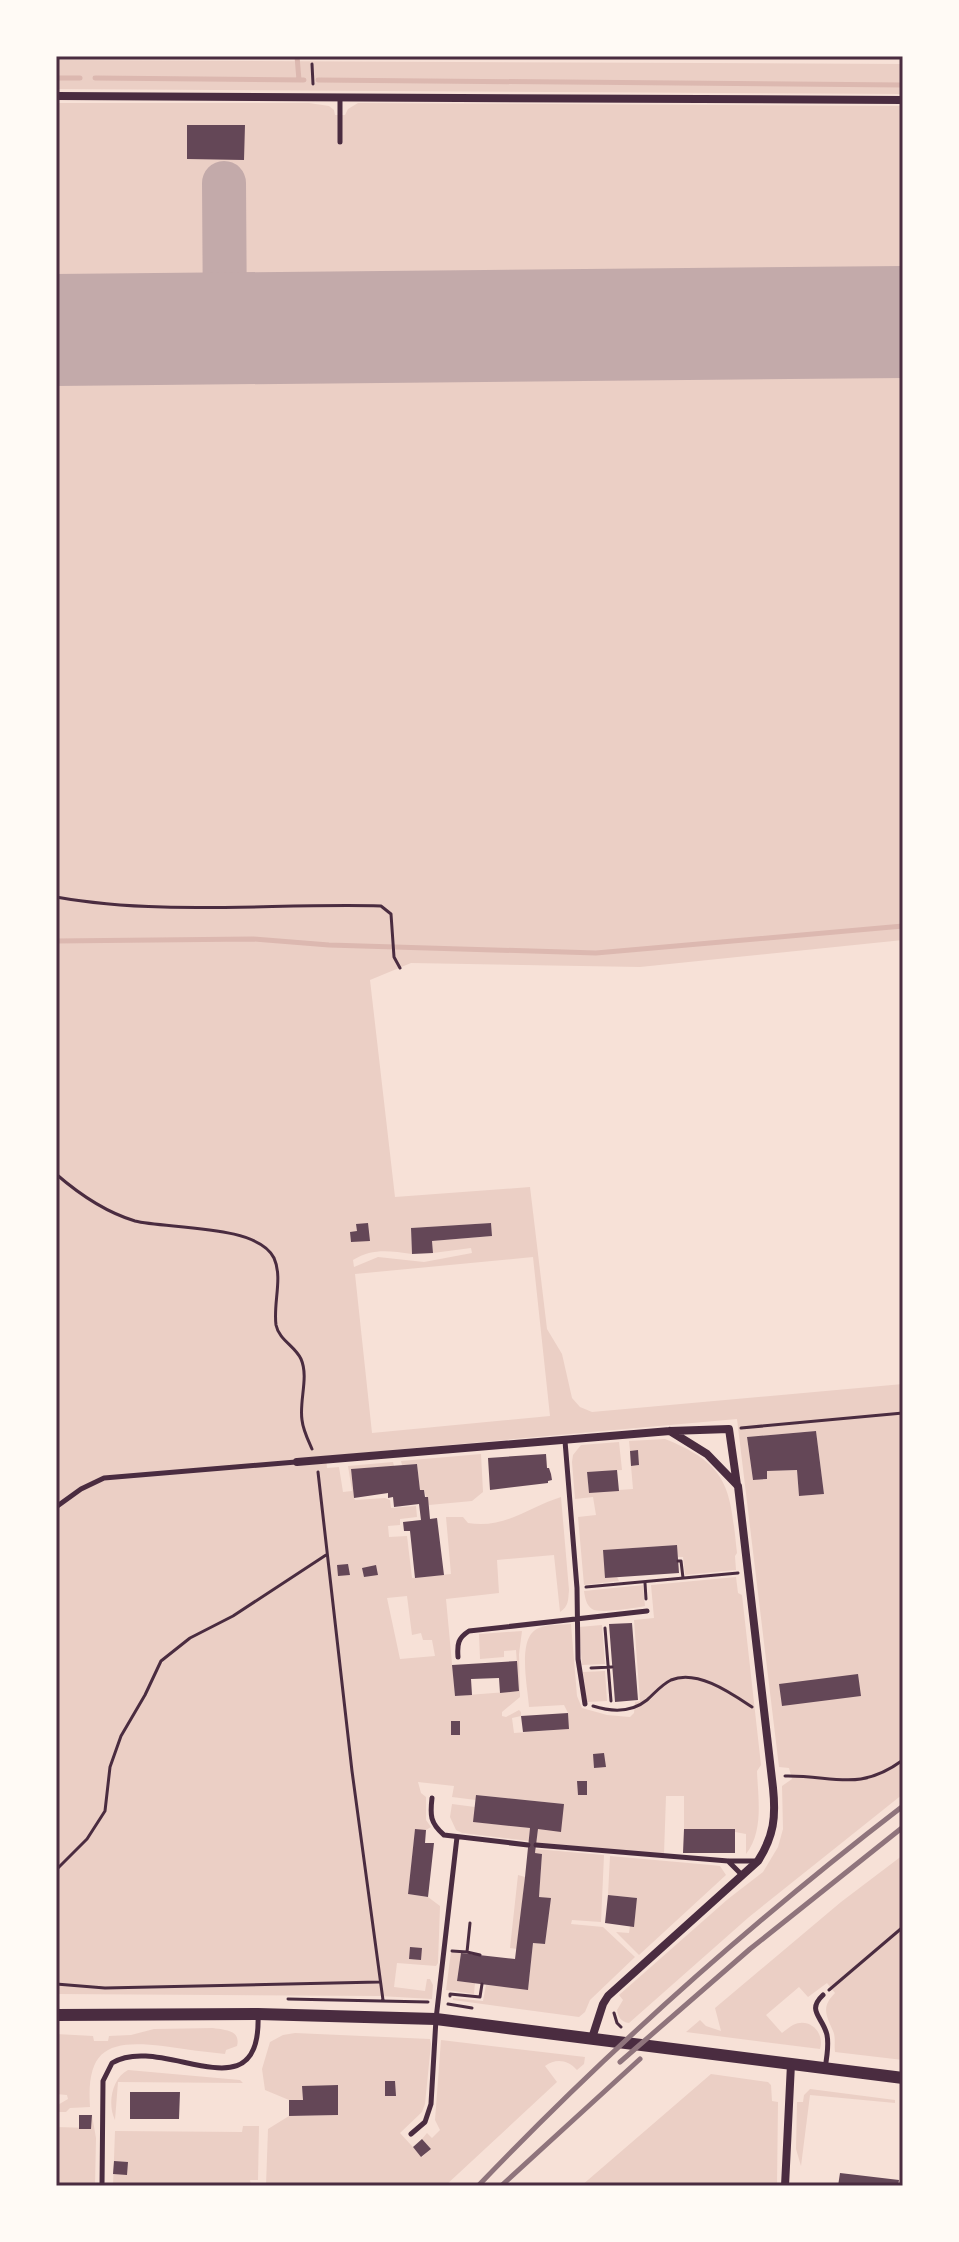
<svg xmlns="http://www.w3.org/2000/svg" width="959" height="2242" viewBox="0 0 959 2242" font-family="Roboto,sans-serif">
	<style>
		.green { fill: #ebcfc5; fill-rule: evenodd }
		.lines { fill: none; stroke-linecap: round; stroke-linejoin: round }
		.stream { stroke: #dcb8b0; stroke-width: 5 }
		.taxiway { stroke: #c3aaaa; stroke-width: 44 }
		.runway { stroke: #c3aaaa; stroke-width: 112 }
		.building { fill: #644757 }
		.path { stroke: #4a2c40; stroke-width: 3 }
		.service { stroke: #4a2c40; stroke-width: 5 }
		.minor { stroke: #4a2c40; stroke-width: 8 }
		.tertiary { stroke: #4a2c40; stroke-width: 12 }
		.rail { stroke: #8f747c; stroke-width: 5 }
		.neatline { fill: none; stroke: #4a2c40; stroke-width: 3 }
	</style>
	<rect width="100%" height="100%" fill="#f7e1d7"/>
	<path class="green" d="M56,60L903,64V94L56,89Z
		M56,103H309L329,106L334,110L335,115H345L348,109L358,103L903,106V940L640,967L411,963L370,980L395,1197L530,1187L547,1329L562,1354L572,1398L580,1407L592,1412L903,1384V1794L749,1917L629,2023C621,2022 618,2017 617,2010L623,2000L619,1995L728,1899L763,1872L778,1847L783,1829L782,1786L792,1779L789,1768L779,1767L737,1419L326,1456L327,1468L339,1467L343,1492L352,1491L348,1466L393,1462L394,1466L351,1469L354,1498L355,1500L385,1498L390,1500L391,1508L416,1506L417,1517L400,1519V1525L388,1526L389,1537L407,1536L412,1578L451,1574L446,1517H463L468,1523C505,1529 529,1507 561,1497L569,1590C568,1600 569,1606 560,1612L554,1555L497,1560L499,1593L446,1599L455,1696L519,1691L516,1650L504,1651V1657L480,1659L479,1634L522,1631L519,1654L520,1697L502,1712V1716L506,1717L519,1710L521,1712V1716L512,1718L514,1733L569,1729L568,1713L564,1705L529,1707C528,1688 516,1636 539,1628C548,1624 561,1625 571,1624L577,1696L582,1708L607,1715L630,1717L634,1713L635,1702L640,1701L634,1620L654,1618L651,1585L736,1577L738,1593L742,1595L761,1765L757,1771C758,1798 764,1831 746,1854V1834L735,1832V1829H684V1796H666L664,1854L536,1843L538,1829L564,1804L477,1795L476,1800L452,1797L454,1786L418,1782L421,1793L426,1797V1820L431,1827L426,1830H415L408,1894L428,1897L440,1906L438,1963L436,1966L397,1963L394,1987L425,1991L427,1979H430L433,1985L432,1999L380,1996L56,1994ZM491,1223L492,1236L432,1241L433,1253L471,1248L472,1253L424,1262L378,1257L354,1267L353,1260C373,1248 389,1251 412,1254L411,1228ZM533,1257L550,1416L372,1433L355,1274ZM816,1431L824,1494L799,1496L797,1470L767,1471V1479L753,1480L747,1437ZM407,1596L412,1635L421,1633L423,1640H432L435,1656L400,1659L387,1598Z
		M665,1439C730,1465 730,1489 737,1553L735,1556L736,1570L685,1575L683,1557H678L676,1545L604,1550L619,1581L584,1585L578,1517L596,1515L593,1497L575,1499L572,1462L573,1455L581,1445L619,1442L622,1470L587,1472L589,1492L633,1489L631,1466L639,1465L638,1451H630L629,1441Z
		M481,1454L483,1492L472,1501L429,1505L424,1490H420L417,1464L402,1465L401,1461Z
		M643,1585L645,1606C634,1608 600,1614 592,1609C586,1605 585,1597 584,1591Z
		M602,1625L605,1664L582,1665L579,1627Z
		M605,1671L607,1701L587,1702L583,1672Z
		M452,1804L475,1807L474,1822L530,1828L529,1841L462,1833L456,1830L450,1817Z
		M536,1849L604,1855L601,1922L572,1920L571,1924L603,1927L635,1957L590,2000L585,2012L579,2017L453,2000V1998L483,2001L486,1985L528,1989L533,1943L545,1944L550,1899L539,1897L542,1854L535,1853Z
		M903,1855V2060L835,2052C834,2045 836,2037 833,2031C826,2015 821,2007 835,1993L827,1983L808,1997L799,1987L766,2015L782,2033C786,2030 789,2027 793,2025C810,2017 825,2033 820,2049L686,2032L700,2020L706,2026L721,2031L715,2008L841,1902Z
		M610,1856L711,1865L720,1866L726,1875L639,1955L616,1932L629,1933L630,1926H634L637,1898L608,1895Z
		M518,1875L525,1877L517,1949L510,1948Z
		M451,1952L461,1953L457,1981L475,1983L474,1994L446,1990Z
		M213,2028C225,2030 241,2030 237,2046L226,2050L225,2054C205,2052 184,2049 163,2046C110,2040 86,2047 90,2107L70,2108L66,2112H57L56,2106L68,2099L67,2095L56,2094V2034L93,2036L94,2041H108L109,2036L131,2035L154,2029Z
		M295,2033L430,2039L431,2044L425,2104L422,2112L400,2133L422,2157L431,2149L422,2139L427,2133L432,2138L440,2130L435,2120L441,2040L585,2057L584,2064L577,2070C568,2060 556,2058 545,2066L557,2082L445,2186H266L268,2129L289,2116L338,2115L337,2085L303,2086V2100H289L265,2090L262,2069L270,2042L283,2035Z
		M128,2070L240,2080L243,2083L118,2082L115,2120C107,2104 112,2078 128,2070Z
		M711,2074L768,2082L771,2085L772,2101L778,2102L777,2186H581Z
		M810,2089L895,2100V2103L810,2095L801,2166L796,2149L797,2102H803L804,2095Z
		M92,2115L96,2138L95,2186H56V2127L91,2128Z
		M243,2126H259L258,2180H250L251,2186H113L115,2131L242,2132Z"/>
	<g class="lines">
		<path class="stream" d="M297,56L299,80
			M56,78H80
			M95,78L304,80
			M318,80L903,85
			M56,941L253,939L329,945L596,953L903,926"/>
		<path class="taxiway" d="M224,183L225,329"/>
		<path class="runway" d="M56,330L903,322"/>
	</g>
	<path class="building" d="M187,125H245L244,160L187,159Z
		M368,1223L370,1241L351,1242L350,1232L357,1231L356,1224Z
		M491,1223L492,1236L432,1241L433,1253L412,1254L411,1228Z
		M816,1431L824,1494L799,1496L797,1470L767,1471V1479L753,1480L747,1437Z
		M638,1450L639,1465L631,1466L630,1451Z
		M546,1454L547,1468H549L551,1474L552,1480L548,1481V1483L490,1490L488,1458Z
		M417,1464L420,1490H424L425,1497H428L430,1519L437,1518L444,1575L415,1578L410,1531H404L403,1522L421,1520L419,1504L394,1507L393,1497L388,1498V1493L354,1498L351,1469Z
		M617,1470L619,1491L589,1493L587,1472Z
		M677,1545L679,1573L605,1578L603,1550Z
		M348,1564L350,1575L338,1576L337,1565Z
		M376,1565L378,1575L364,1577L362,1568Z
		M632,1623L638,1700L615,1702L609,1624Z
		M517,1661L519,1691L500,1693L499,1678L471,1679L472,1695L455,1696L452,1665Z
		M858,1674L861,1696L782,1706L779,1684Z
		M568,1713L569,1729L523,1732L521,1716Z
		M451,1721H460V1735H451Z
		M604,1753L606,1767L594,1768L593,1754Z
		M577,1781H587V1795H578Z
		M476,1795L564,1804L561,1832L538,1829L535,1853L542,1854L539,1897L551,1898L545,1944L533,1943L528,1990L457,1981L461,1953L515,1959L525,1877L530,1828L473,1822Z
		M415,1829L426,1830L425,1843H434L428,1897L408,1894Z
		M684,1829H735V1853H683Z
		M608,1895L637,1898L634,1927L605,1923Z
		M410,1947L422,1948L421,1960L409,1959Z
		M385,2081H395L396,2096H385Z
		M338,2085V2115L289,2116V2100H303L302,2086Z
		M130,2092H180L179,2119H130Z
		M79,2115H92L91,2129H79Z
		M422,2139L431,2149L421,2157L413,2147Z
		M114,2161L128,2162L127,2175L113,2174Z
		M840,2173L899,2180L898,2186H838Z"/>
	<g class="lines">
		<path class="path" d="M312,64L313,84
			M56,897C162,916 273,903 381,906L391,914L394,957L400,968
			M56,1174C79,1194 105,1212 135,1221C166,1229 258,1224 274,1258C283,1278 273,1303 276,1325C279,1340 295,1346 301,1359C309,1377 299,1401 302,1420C303,1430 308,1440 312,1449
			M56,1370V1375
			M741,1428L903,1413
			M318,1472L352,1771L383,2000
			M678,1561H681L683,1578
			M645,1583L646,1599
			M586,1587L738,1573
			M605,1628L611,1701
			M591,1668L612,1667
			M593,1706C612,1712 631,1713 647,1700C655,1693 661,1685 671,1680C697,1669 731,1693 752,1707
			M785,1776C834,1775 858,1793 903,1760
			M56,1870L87,1839L105,1811L110,1767L121,1736L145,1695L161,1661L190,1638L233,1616L326,1555
			M452,1951L467,1952L470,1923
			M467,1952L480,1955
			M56,1984L105,1988L379,1982
			M829,1990L903,1927
			M450,1996V1994L480,1997L482,1984
			M288,1999L428,2002
			M448,2004L472,2008
			M614,2013L617,2023L621,2027"/>
		<path class="service" d="M340,142V97
			M565,1441L577,1588L578,1659L585,1704
			M56,1507L81,1489L104,1478L296,1462
			M458,1657C457,1644 458,1638 469,1631L647,1611
			M432,1798C430,1815 430,1823 444,1835L528,1845
			M536,1845L728,1861L742,1875
			M729,1861H758
			M823,1995C806,2011 823,2017 827,2035C829,2045 827,2057 825,2068
			M411,2134L425,2122L431,2104L436,2019L457,1837
			M102,2186L103,2081L112,2063C162,2032 262,2119 258,2015"/>
		<path class="minor" d="M56,96L903,100
			M297,1462L670,1431L729,1429L737,1485
			M592,2038L603,2004L608,1996L758,1861C774,1836 776,1817 773,1788L738,1486L707,1454L670,1431
			M785,2186L791,2064"/>
		<path class="tertiary" d="M56,2015L258,2014L436,2019L903,2078"/>
		<path class="rail" d="M620,2062L750,1949L903,1827
			M478,2186C609,2049 752,1922 903,1806
			M501,2186L640,2059"/>
	</g>
	<rect width="959" height="2242" fill="none" stroke="#fffaf5" stroke-width="116"/>
	<rect x="58" y="58" width="843" height="2126" class="neatline"/>
</svg>
